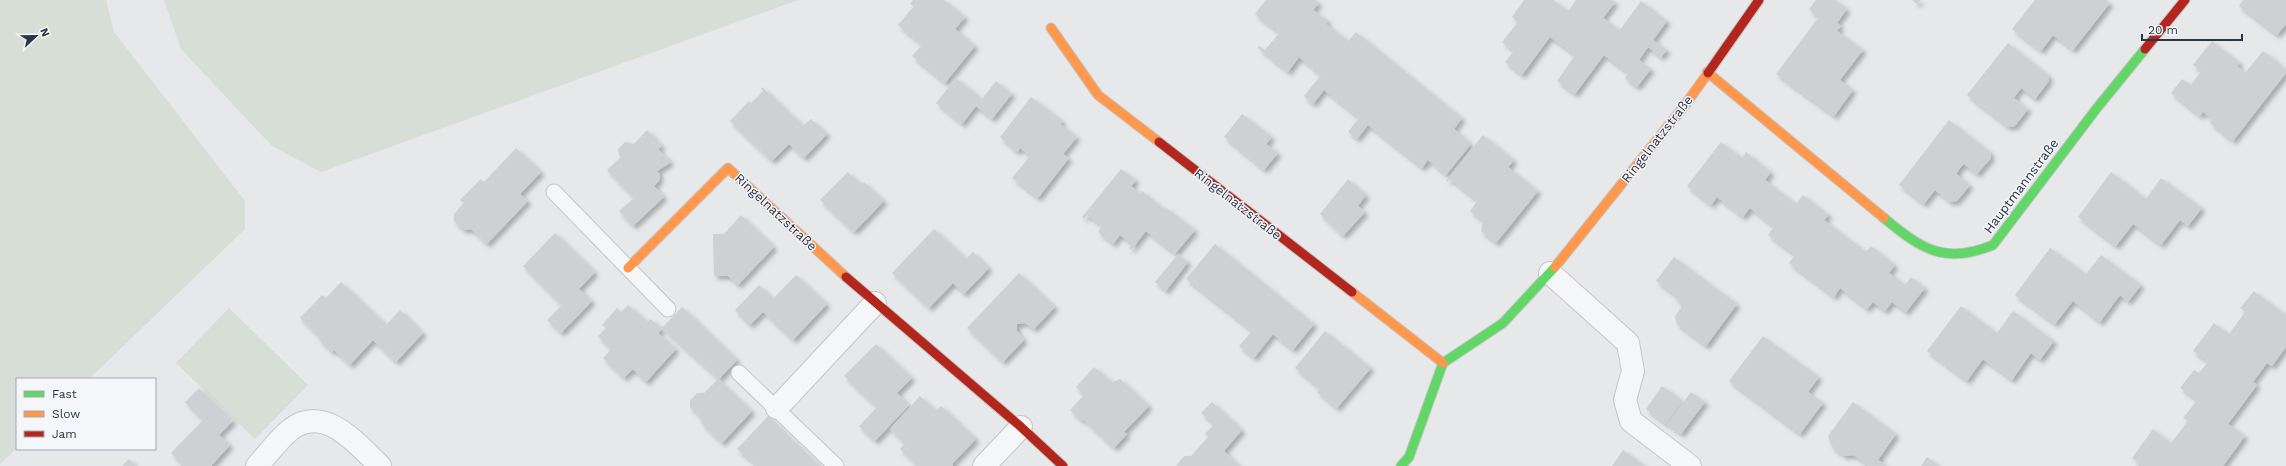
<svg xmlns="http://www.w3.org/2000/svg" width="2286" height="466" viewBox="0 0 2286 466" font-family="'Work Sans',sans-serif">
	<style>
		.green { fill: #d6ded6 }
		.building { fill: #ced0d3; filter: url(#shadow) }
		.lines { fill: none; stroke-linecap: round; stroke-linejoin: round }
		.lane-casing { stroke: #c4c6c8; stroke-width: 17 }
		.street-casing { stroke: #c4c6c8; stroke-width: 24 }
		.fast-casing { stroke: #c4c6c8; stroke-width: 11 }
		.slow-casing { stroke: #c4c6c8; stroke-width: 11 }
		.jam-casing { stroke: #c4c6c8; stroke-width: 11 }
		.lane { stroke: #f5f6f7; stroke-width: 15 }
		.street { stroke: #f5f6f7; stroke-width: 22 }
		.fast { stroke: #63d668; stroke-width: 9 }
		.slow { stroke: #ff974d; stroke-width: 9 }
		.jam { stroke: #b3261e; stroke-width: 9 }
		.labels { text-anchor: middle; dominant-baseline: central; stroke-width: 3; stroke-linejoin: round; paint-order: stroke }
		.street-label { font-size: 13px; fill: #2b3445; stroke: #f4f6f9 }
	</style>
	<defs>
		<filter id="shadow"><feDropShadow dx="3.5" dy="3.5" stdDeviation="2" flood-color="#0004"/></filter>
	</defs>
	<rect width="100%" height="100%" fill="#e6e8ea"/>
	<path class="green" d="M0,0H106L114,32L245,201V229L89,379H17V448L0,464Z
		M164,0H798L321,172L272,146L181,49Z
		M229,308L308,385L255,439L176,363Z"/>
	<path class="building" d="M913,0H944L965,17L955,29L975,46L945,83L912,56L922,45L898,25L914,6L910,4Z
		M1266,0H1315L1319,3L1313,10L1328,21L1326,24L1348,41L1356,32L1462,118L1454,129L1471,144L1446,175L1428,160L1422,168L1368,125L1357,139L1348,132L1359,118L1324,90L1313,104L1304,96L1321,75L1299,57L1288,72L1258,48L1259,46L1265,50L1279,33L1255,14Z
		M1524,0H1553L1568,11L1576,0H1612L1615,2L1603,18L1620,30L1641,1L1667,21L1653,40L1667,50L1661,57L1648,47L1639,60L1651,69L1637,87L1625,78L1628,73L1604,55L1575,94L1557,81L1575,55L1550,37L1522,75L1505,62L1514,51L1502,42L1518,22L1512,17Z
		M1816,0H1836L1847,9L1837,23L1841,26L1837,31L1863,50L1840,80L1853,90L1834,116L1776,74L1818,18L1809,9Z
		M1912,0H1921L1917,4Z
		M2035,0H2106L2110,3L2073,50L2053,35L2041,51L2012,29Z
		M2243,0H2286V24L2277,35L2239,6Z
		M2212,41L2240,63L2237,66L2245,73L2263,51L2286,69V73L2233,141L2210,123L2213,120L2203,112L2200,116L2171,93L2182,79L2191,85L2201,71L2193,65Z
		M2008,43L2048,75L2049,81L2035,99L2021,88L2014,98L2028,109L2015,126L2008,127L1967,95Z
		M956,78L982,99L996,81L1012,94L992,119L976,106L962,124L936,103Z
		M762,87L803,126L811,119L827,134L804,158L789,144L772,161L730,121L749,101L751,103L763,91L761,89Z
		M1031,97L1063,121L1060,124L1077,137L1063,154L1069,158L1038,198L1012,178L1030,156L1020,148L1017,152L1000,137Z
		M1242,114L1272,137L1266,144L1278,153L1264,170L1224,137Z
		M1949,120L1990,152L1991,158L1977,174L1964,164L1960,168L1956,174L1970,185L1957,201L1950,202L1935,190L1924,204L1899,185Z
		M647,130L662,146L658,149L671,162L657,171L660,174L659,181L654,186L664,197L633,226L619,211L634,198L607,170L620,158L618,149L625,142L634,144Z
		M1483,135L1514,160L1508,167L1538,191L1496,243L1481,231L1483,221L1470,211L1477,201L1450,179L1447,182L1446,181Z
		M1721,142L1742,158L1746,152L1771,172L1765,180L1796,204L1803,195L1829,215L1824,220L1866,252L1871,246L1895,265L1889,273L1905,285L1911,277L1925,288L1906,312L1892,302L1885,311L1873,302L1867,309L1840,288L1834,297L1789,263L1795,255L1768,235L1774,227L1750,208L1743,217L1717,197L1711,205L1687,186Z
		M516,148L541,172L520,194L528,201L487,244L471,229L464,230L454,221V214L464,203L460,200L481,179L484,182Z
		M1121,169L1136,180L1131,186L1140,194L1142,191L1164,209L1165,207L1195,230L1175,254L1146,231L1131,250L1129,248L1133,244L1120,235L1113,244L1098,232L1102,226L1087,215L1084,219L1082,217Z
		M848,172L861,185L864,182L884,201L854,232L820,200Z
		M2111,172L2146,199L2161,178L2202,208L2188,226L2180,220L2161,245L2133,224L2116,246L2078,217Z
		M1348,179L1366,195L1358,206L1365,212L1343,236L1320,214Z
		M741,215L774,247L738,285L728,276H714L713,234H724Z
		M934,229L966,259L973,252L989,268L964,294L953,283L929,308L892,273Z
		M555,233L595,272L579,289L592,301L561,333L547,320L562,305L523,266Z
		M1215,244L1314,324L1293,350L1273,334L1254,358L1239,346L1252,331L1186,279Z
		M2050,248L2086,274L2101,255L2141,285L2128,302L2120,295L2100,322L2073,301L2055,324L2015,295Z
		M1178,254L1188,262L1166,291L1155,282Z
		M1674,257L1737,304L1706,346L1677,324L1675,316L1681,308L1680,302L1674,297L1675,295L1656,281Z
		M1019,273L1055,307L1034,329L1025,323L1017,324V331L1024,340L1003,362L967,328Z
		M796,275L827,304L793,340L763,312L750,325L735,310L759,285L773,299Z
		M341,282L386,325L400,310L423,333L396,362L373,340L350,365L334,350L332,352L318,338L320,337L300,318L322,295L326,298Z
		M2254,291L2286,315V347L2272,366L2267,363L2253,382L2257,385L2228,424L2245,436L2223,466H2143L2132,458L2153,429L2171,443L2188,421L2183,418L2197,400L2180,388L2194,370L2199,373L2208,362L2193,351L2214,323L2229,334L2245,312L2240,308Z
		M628,305L648,322L651,319L662,329L658,333L676,349L646,382L633,369L624,378L603,358L611,349L598,336L606,328L602,325L617,308L621,312Z
		M1961,306L1997,333L2013,311L2054,341L2040,360L2031,353L2012,380L1983,359L1967,381L1927,351Z
		M682,307L737,360L719,379L662,328Z
		M1325,331L1371,368L1337,408L1317,392L1320,389L1295,368Z
		M1763,336L1819,377L1808,392L1823,403L1800,434L1729,381Z
		M876,344L912,378L897,393L909,405L875,441L859,426L877,407L844,376Z
		M1094,367L1112,382L1120,379L1149,406L1124,432L1127,434L1114,448L1083,419L1082,421L1070,410L1084,395L1076,387Z
		M718,379L752,411L722,443L701,423L703,420L690,407V401L697,393H704Z
		M1662,386L1683,401L1666,424L1646,409Z
		M199,388L233,421L219,435L230,445L211,466H184L171,453L203,420L185,402Z
		M1691,392L1705,402L1681,434L1667,424Z
		M920,396L936,411L941,406L976,439L953,463V466H918L900,449L905,443L890,429Z
		M1212,402L1242,430L1224,451L1239,466H1176L1184,456H1191L1208,437L1205,434L1214,424L1201,413Z
		M1853,402L1896,434L1878,460L1887,466H1869L1854,455L1844,456L1832,447L1828,436Z
		M768,416L784,432L820,466H757L737,449Z
		M1623,450L1645,466H1612Z
		M1927,457L1939,466H1921Z
		M129,459L136,466H122Z"/>
	<g class="lines">
		<g class="lane-casing">
			<path id="lane" d="M554,192L668,309
				M739,373L836,466"/>
		</g>
		<g class="street-casing">
			<path id="street" d="M1550,273L1628,343L1633,371L1625,400L1631,421L1690,466
				M777,408L875,303
				M257,466C267,455 278,440 290,430C324,403 357,444 380,466
				M984,466L1021,427"/>
		</g>
		<g class="fast-casing">
			<path id="fast" d="M1884,218C1921,249 1945,265 1993,245L2097,108L2145,49
				M1401,466L1409,457L1443,363L1503,323L1555,267"/>
		</g>
		<g class="slow-casing">
			<path id="slow" d="M1051,28L1098,95L1159,142
				M1707,72L1884,218
				M1555,267L1685,105L1708,73
				M628,268L728,168L846,277
				M1352,292L1443,363"/>
		</g>
		<g class="jam-casing">
			<path id="jam" d="M2145,49L2185,0
				M1708,73L1759,0
				M1159,142L1352,292
				M846,277L1021,427L1063,466"/>
		</g>
		<use href="#lane" class="lane"/>
		<use href="#street" class="street"/>
		<use href="#fast" class="fast"/>
		<use href="#slow" class="slow"/>
		<use href="#jam" class="jam"/>
	</g>
	<g class="labels">
		<g class="street-label">
			<text transform="translate(1657 139) rotate(-52)">Ringelnatzstraße</text>
			<text transform="translate(2021 186) rotate(-53)">Hauptmannstraße</text>
			<text transform="translate(1238 204) rotate(38)">Ringelnatzstraße</text>
			<text transform="translate(776 212) rotate(43)">Ringelnatzstraße</text>
		</g>
	</g>
	<rect x="16" y="378" width="140" height="72" fill="#f4f6f9" stroke="#a4a8b1"/>
	<rect x="24" y="391" width="20" height="6" fill="#63d668" stroke="#a4a8b1"/>
	<text x="52" y="398" font-size="12" fill="#2b3445">Fast</text>
	<rect x="24" y="411" width="20" height="6" fill="#ff974d" stroke="#a4a8b1"/>
	<text x="52" y="418" font-size="12" fill="#2b3445">Slow</text>
	<rect x="24" y="431" width="20" height="6" fill="#b3261e" stroke="#a4a8b1"/>
	<text x="52" y="438" font-size="12" fill="#2b3445">Jam</text>
	<g transform="translate(36 36) rotate(68)" stroke="#f4f6f9" stroke-width="3" paint-order="stroke">
	<path d="M0-3L7 15L0 10L-7 15Z" fill="#2b3445"/>
	<text y="-6" font-size="11" font-weight="bold" text-anchor="middle" fill="#2b3445">N</text>
	</g>
	<path d="M2142 34v6h100v-6" fill="none" stroke="#2b3445" stroke-width="2"/>
	<text x="2148" y="34" font-size="12" fill="#2b3445" stroke="#f4f6f9" stroke-width="3" paint-order="stroke">20 m</text>
</svg>
